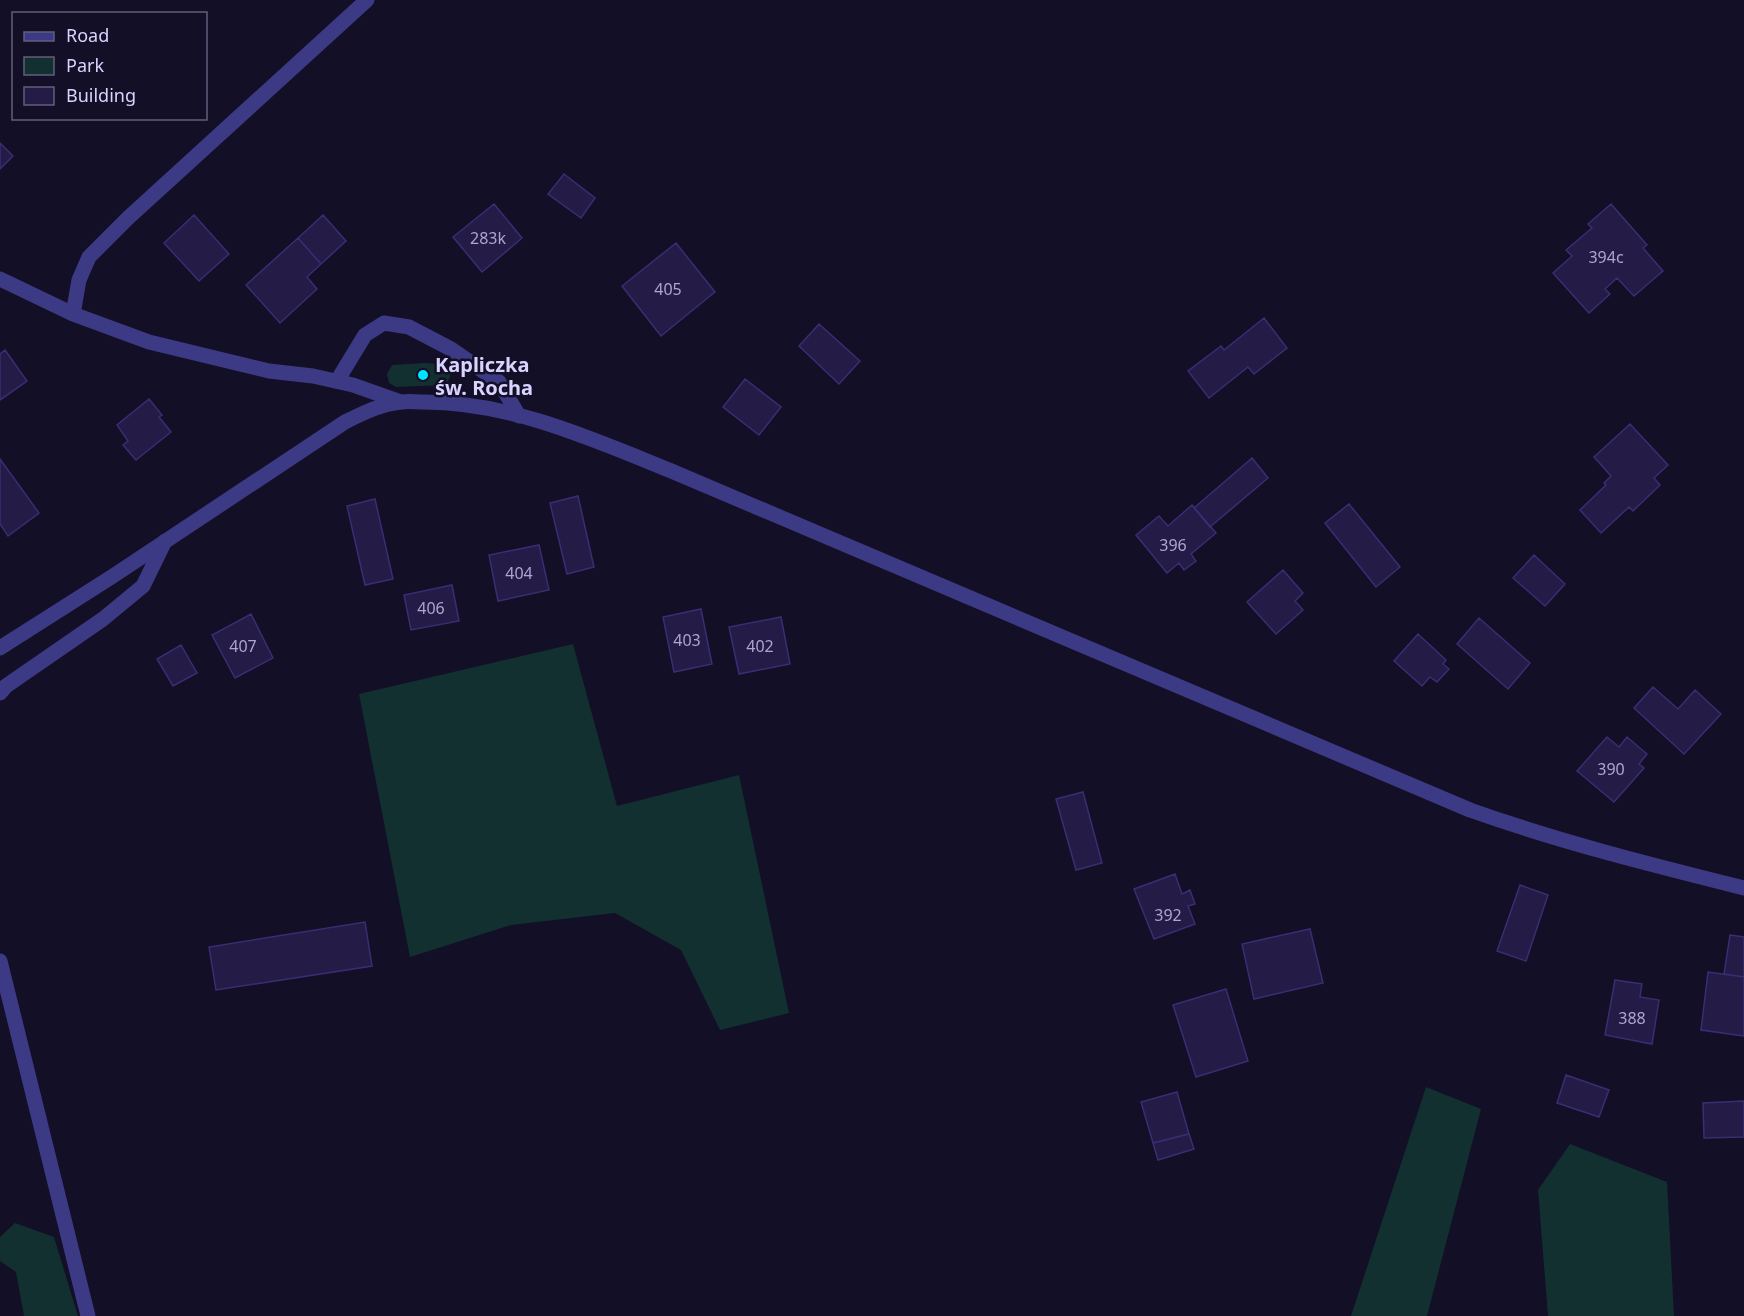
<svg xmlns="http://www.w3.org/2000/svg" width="1744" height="1316" viewBox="0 0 1744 1316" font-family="'Noto Sans',sans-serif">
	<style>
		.green { fill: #12302f }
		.building { fill: #241b47; stroke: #3b2d73; stroke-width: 1.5 }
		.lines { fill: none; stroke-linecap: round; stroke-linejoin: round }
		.service { stroke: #3d3a85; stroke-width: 15 }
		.minor { stroke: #3d3a85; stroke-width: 15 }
		.tertiary { stroke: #3d3a85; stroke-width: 15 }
		.poi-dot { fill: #00e5ff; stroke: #130f26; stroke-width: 2 }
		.labels { text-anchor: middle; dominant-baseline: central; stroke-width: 5; stroke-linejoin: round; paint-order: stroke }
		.number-label { font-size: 16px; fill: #aca6d1 }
		.poi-label { font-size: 20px; font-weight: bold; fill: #d9d4ff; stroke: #130f26; text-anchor: start }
	</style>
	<rect width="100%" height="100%" fill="#130f26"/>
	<path class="green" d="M426,363C440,364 460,368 445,385L396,387L389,383L387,374L392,365Z
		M573,644L617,806L739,775L789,1013L720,1030L681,950L615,913L511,925L410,957L359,694Z
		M1426,1087L1481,1109L1427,1316H1351Z
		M1570,1144L1667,1182L1674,1316H1548L1538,1190Z
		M15,1223L54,1237L78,1316H24L16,1272L0,1261V1237Z"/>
	<path class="building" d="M0,143L13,156L0,169Z
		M564,174L595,198L581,218L548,194Z
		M494,204L522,238L482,272L453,237Z
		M1611,204L1647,245L1643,248L1663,271L1634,296L1617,278L1605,289L1610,294L1589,313L1553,273L1572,256L1566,250L1592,228L1588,224Z
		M194,215L229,254L199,281L164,243Z
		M323,215L346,241L321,264L298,238Z
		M298,238L321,264L307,277L317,289L280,323L246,285Z
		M676,243L715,292L661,336L622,286Z
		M1264,318L1287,348L1254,374L1248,367L1209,398L1188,371L1221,346L1224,350Z
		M819,324L860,361L839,384L799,346Z
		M5,350L27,381L0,400V354Z
		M745,379L781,407L759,435L723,407Z
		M149,399L162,415L159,417L171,432L136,460L123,445L128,441L117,425Z
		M1630,424L1668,465L1654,478L1660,485L1633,511L1629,507L1601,533L1580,510L1606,485L1604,483L1611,476L1594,457Z
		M1252,458L1268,478L1210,527L1194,508Z
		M0,459L39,513L8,536L0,524Z
		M578,496L594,567L567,574L550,503Z
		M375,499L393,579L365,585L347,506Z
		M1349,504L1400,567L1376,587L1325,523Z
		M1192,505L1216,533L1191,554L1196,561L1184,570L1179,563L1167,573L1136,535L1159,516L1168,526Z
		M539,545L549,590L498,601L489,555Z
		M1534,555L1565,584L1545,606L1513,578Z
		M1283,570L1303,593L1295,601L1303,610L1276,634L1247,602Z
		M452,585L459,621L411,630L404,595Z
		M701,609L712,664L674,672L663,617Z
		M251,614L273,658L235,678L212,635Z
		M781,617L790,664L739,674L729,627Z
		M1479,618L1530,663L1508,689L1457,644Z
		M1418,634L1446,660L1443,664L1449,669L1437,682L1430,677L1422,686L1394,661Z
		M181,645L197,673L173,686L157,659Z
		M1653,687L1678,709L1695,690L1721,714L1684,754L1634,708Z
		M1607,737L1619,747L1627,737L1647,754L1639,764L1644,768L1614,802L1577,771Z
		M1083,792L1102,863L1076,870L1056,799Z
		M1175,874L1182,894L1190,890L1195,904L1188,906L1195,924L1154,939L1134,889Z
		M1520,885L1548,895L1526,961L1497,951Z
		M365,922L372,966L216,990L209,947Z
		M1310,929L1323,983L1254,999L1242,944Z
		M1730,935L1744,937V977L1724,974Z
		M1708,972L1744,977V1036L1701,1030Z
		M1615,980L1642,984L1640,997L1659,1000L1652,1044L1605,1035Z
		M1226,989L1248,1061L1196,1077L1173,1005Z
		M1566,1075L1609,1090L1599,1117L1557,1103Z
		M1177,1092L1189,1134L1153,1143L1141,1102Z
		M1744,1101V1137L1704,1138L1703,1103Z
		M1189,1134L1194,1149L1158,1160L1153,1143Z"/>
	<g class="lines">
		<path class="service" d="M337,381L365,335L384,323L409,327L451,349L499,382L519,416"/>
		<path class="minor" d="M0,279L73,314L149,342L269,371L313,376L353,385L401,402
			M73,314L79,280L89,257L128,218L367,0
			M0,693L6,686L103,619L143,586L165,541
			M0,961L88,1316"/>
		<path class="tertiary" d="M0,648L113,576L345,422C363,413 381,404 401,402C408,401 416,402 424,402C509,402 590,438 669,470L1470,810C1560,842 1652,865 1744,888"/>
	</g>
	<circle class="poi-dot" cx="423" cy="375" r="6"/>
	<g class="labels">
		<g class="number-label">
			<text x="488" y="238">283k</text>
			<text x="1606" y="257">394c</text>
			<text x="668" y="289">405</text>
			<text x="1173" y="545">396</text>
			<text x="519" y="573">404</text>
			<text x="431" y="608">406</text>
			<text x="687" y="640">403</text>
			<text x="243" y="646">407</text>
			<text x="760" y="646">402</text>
			<text x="1611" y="769">390</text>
			<text x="1168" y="915">392</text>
			<text x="1632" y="1018">388</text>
		</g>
		<g class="poi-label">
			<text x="435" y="364">Kapliczka<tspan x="435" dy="23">św. Rocha</tspan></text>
		</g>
	</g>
	<rect x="12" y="12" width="195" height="108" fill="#130f26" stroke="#625e7d" stroke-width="1.5"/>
	<rect x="24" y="32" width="30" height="9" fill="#3d3a85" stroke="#625e7d" stroke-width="1.5"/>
	<text x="66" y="42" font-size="18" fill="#d9d4ff">Road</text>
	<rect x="24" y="57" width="30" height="18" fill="#12302f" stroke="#625e7d" stroke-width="1.5"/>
	<text x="66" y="72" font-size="18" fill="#d9d4ff">Park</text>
	<rect x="24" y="87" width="30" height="18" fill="#241b47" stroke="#625e7d" stroke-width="1.5"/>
	<text x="66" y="102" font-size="18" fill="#d9d4ff">Building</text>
</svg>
